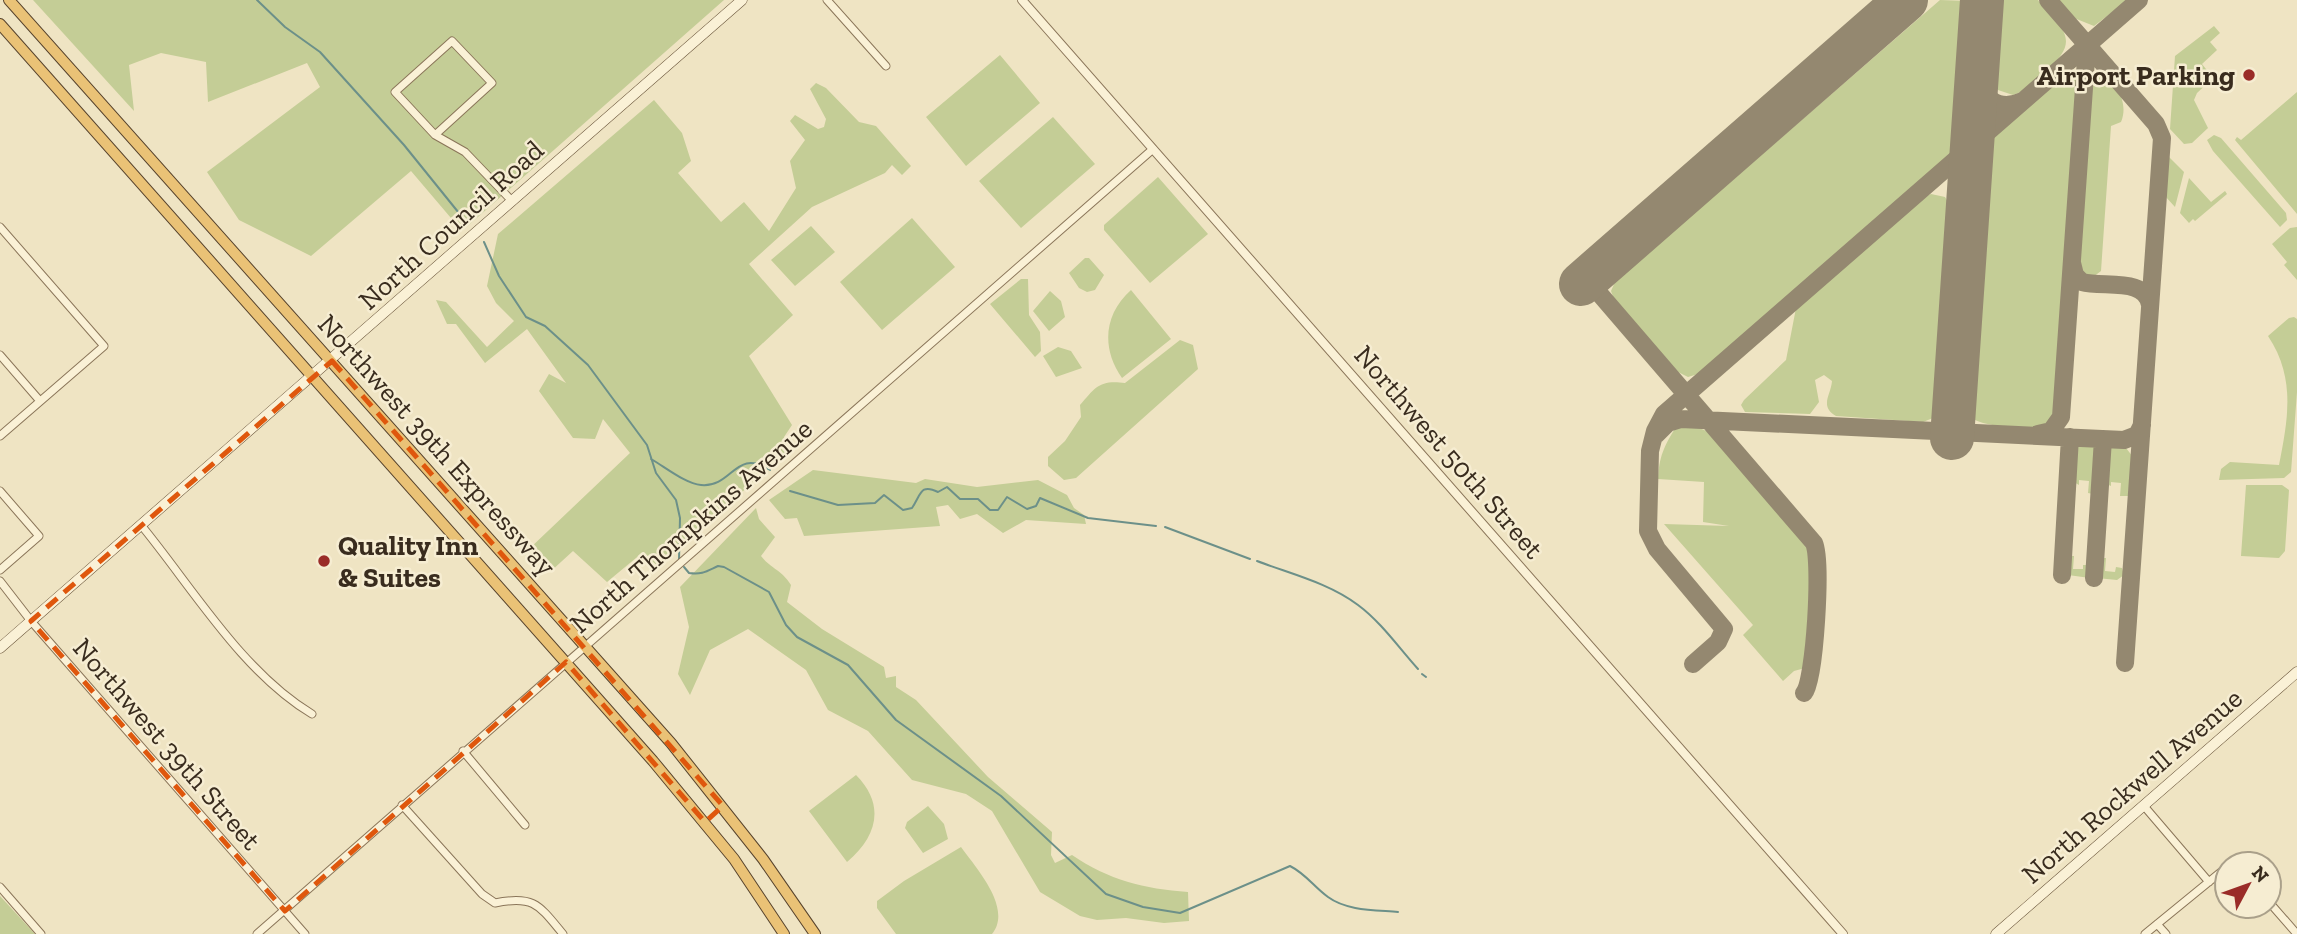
<svg xmlns="http://www.w3.org/2000/svg" width="2297" height="934" viewBox="0 0 2297 934" font-family="'Zilla Slab',serif">
	<style>
		.green { fill: #c4cd96 }
		.lines { fill: none; stroke-linecap: round; stroke-linejoin: round }
		.stream { stroke: #6c9089; stroke-width: 2 }
		.taxiway { stroke: #948870; stroke-width: 18 }
		.runway { stroke: #948870; stroke-width: 44 }
		.minor-casing { stroke: #8a7559; stroke-width: 9 }
		.tertiary-casing { stroke: #8a7559; stroke-width: 10 }
		.secondary-casing { stroke: #6b563c; stroke-width: 11 }
		.trunk-casing { stroke: #57432d; stroke-width: 12 }
		.minor { stroke: #faf1d6; stroke-width: 7 }
		.tertiary { stroke: #faf1d6; stroke-width: 8 }
		.secondary { stroke: #faf1d6; stroke-width: 10 }
		.trunk { stroke: #eac276; stroke-width: 10 }
		.marked { fill: none; stroke: #df570d; stroke-width: 5; stroke-dasharray: 14 9; stroke-linejoin: round }
		.poi-dot { fill: #9a2c28; stroke: #f6edd2; stroke-width: 2.5 }
		.labels { text-anchor: middle; dominant-baseline: central; stroke-width: 5; stroke-linejoin: round; paint-order: stroke }
		.poi-label { font-size: 28px; font-weight: bold; fill: #392c1e; stroke: #f6edd2; text-anchor: end }
		.street-label { font-size: 28px; fill: #392c1e; stroke: #f6edd2 }
	</style>
	<rect width="100%" height="100%" fill="#efe4c3"/>
	<path class="green" d="M33,0H724L462,231L411,171L311,256L239,220L207,172L320,87L307,63L208,102L206,62L161,53L129,65L134,111Z
		M1940,0L1967,1L1957,142L1952,153L1698,374L1688,377L1678,372L1614,299L1611,291L1615,282Z
		M1996,0H2038C2066,32 2081,41 2044,73C2034,82 2025,91 2013,95L1998,90L1991,75Z
		M2058,0H2128L2094,26L2074,18Z
		M2214,26L2220,33L2210,42L2217,50L2202,64L2213,78L2197,93L2194,100L2208,128L2192,143L2184,144L2170,129L2175,56Z
		M1000,55L1040,103L966,166L926,117Z
		M2073,72L2077,82L2054,413C2052,419 2050,423 2044,426C2032,431 1980,426 1972,418L1968,408L1986,148L1990,140L2066,73Z
		M2099,73C2117,82 2129,103 2121,122L2111,126L2101,271L2093,277L2084,274L2079,263L2092,83L2094,76Z
		M816,83L826,88L859,122L876,126L911,166L902,175L892,165L885,173L812,207L749,264L793,315L749,356L792,425L784,437L790,450L658,566L642,553L607,582L573,551L550,572L528,550L630,453L603,419L595,439L573,438L539,391L549,374L566,383L527,329L485,363L456,324H447L436,300L446,302L487,347L514,321L496,303L487,286L498,234L654,100L682,133L691,161L678,173L721,222L744,202L769,231L796,188L790,161L805,140L790,121L795,115L818,129L824,127L826,119L810,89Z
		M2297,92V214L2235,140L2237,137L2241,140Z
		M1053,117L1095,164L1021,228L979,181Z
		M2214,135L2221,138L2286,213L2287,220L2280,227L2213,151L2207,140Z
		M2168,156L2184,172L2175,207L2165,196Z
		M1158,177L1208,234L1150,283L1104,230V225Z
		M2189,178L2211,202L2225,191L2227,194L2195,221L2193,219L2189,223L2180,213Z
		M1931,194L1945,197L1953,211L1939,407L1933,418L1923,422L1836,416C1819,406 1831,395 1832,381L1824,375L1815,380L1819,402L1810,414L1745,412L1741,405L1744,400L1786,360L1796,308L1924,197Z
		M912,218L955,267L882,330L840,282Z
		M811,226L835,252L795,286L771,260Z
		M2297,227V280L2284,265L2287,262L2272,244L2290,228Z
		M1085,258H1089L1104,275L1095,290L1087,292L1079,288L1069,273Z
		M1021,279H1028L1029,315L1040,332L1041,351L1035,357L990,304Z
		M1131,290L1171,339L1122,378C1101,348 1104,314 1131,290Z
		M1050,291L1061,301L1065,317L1049,331L1033,311Z
		M2294,317L2297,319V392L2291,472L2284,478L2219,480L2221,469L2230,462L2279,465C2288,419 2296,378 2268,336L2289,318Z
		M1180,340L1193,345L1198,369L1076,478L1064,480L1048,466V457L1065,441L1081,417L1080,405C1096,387 1099,380 1125,383Z
		M1058,347L1071,351L1082,368L1056,377L1043,356Z
		M1692,425L1711,433L1808,546L1811,564L1805,668L1794,671L1783,681L1743,635L1753,625L1664,524L1729,526L1703,522L1704,482L1658,479C1659,457 1664,446 1676,427Z
		M2080,444H2093L2098,451L2096,491L2093,494L2088,493L2089,481L2079,480V485L2072,481L2074,451Z
		M2115,445L2126,448L2133,457L2128,496H2120L2121,483L2111,482V486L2104,483L2106,451Z
		M813,470L916,483L925,479L977,487L1038,480L1067,495L1074,508L1084,515L1086,524L1026,520L1003,533L977,514L960,519L948,505L936,507L940,526L804,536L797,518L785,519L769,500Z
		M2246,485H2282L2289,490L2285,551L2279,558L2241,556Z
		M756,508L759,519L775,537L761,556C771,569 781,569 791,585L787,602L822,629L884,667L886,678L896,676V687L916,700L988,777L1052,832L1051,855L1055,863L1072,855C1109,880 1144,889 1188,892L1189,921L1164,923L1126,918L1097,920L1080,916L1040,892L992,811L966,794L912,780L868,731L828,710L806,670L748,629L710,650L690,695L678,674L689,627L680,587Z
		M2069,556H2074L2073,569H2083V565H2088L2090,578L2068,575L2065,571Z
		M2101,558H2106L2105,571L2115,572L2116,567L2122,568L2124,575L2117,580L2097,578L2098,560Z
		M856,775C886,805 877,837 847,862L809,811Z
		M928,806L944,824L948,839L923,853L905,828L907,822Z
		M961,847C976,868 1013,908 992,934H896L877,908V901L904,881Z
		M0,896L35,934H0Z"/>
	<g class="lines">
		<path class="stream" d="M257,0L285,27L320,52L404,145L467,223
			M484,242L499,276L526,317L545,326L588,365L647,445L656,473L676,500L680,518L679,560
			M651,459C665,467 686,484 701,485C733,488 735,447 770,470
			M790,491L838,505L875,503L884,495L903,510L912,508C921,495 920,483 938,492L947,487L960,499H978L990,510H998L1007,497L1027,509L1036,506L1040,498L1088,518L1156,526
			M1165,527L1250,559
			M1257,561C1291,574 1329,583 1358,605C1381,622 1399,648 1418,669
			M684,567L689,573C702,575 707,571 718,566L724,567L769,592L786,625L797,637L848,665L896,720L1001,796L1106,894L1143,907L1180,913L1290,866C1306,874 1314,887 1328,897C1347,911 1376,910 1398,912
			M1422,674L1426,677"/>
		<path class="taxiway" d="M2048,0L2156,124L2162,138L2125,663
			M1977,72C1980,96 1997,113 2022,101
			M1609,259L1595,276L1598,292L1814,543C1822,561 1815,680 1804,693
			M2072,263L2075,275L2082,282C2103,288 2146,277 2150,305
			M2038,434L2051,431L2061,417L2087,45
			M1656,435L1668,423L1681,419L2124,440L2137,435L2142,425
			M2062,575L2070,437
			M2094,578L2103,439
			M1693,664L1718,642L1724,629L1657,549L1648,531L1650,451L1655,431L1664,414L2139,0"/>
		<path class="runway" d="M1581,284L1906,0
			M1952,438L1982,0"/>
		<g class="minor-casing">
			<path id="minor" d="M827,0L886,66
				M435,135L492,83L452,41L395,92L435,135L465,152L512,201
				M0,227L104,346L0,436
				M0,355L40,401
				M0,491L39,536L0,570
				M141,525C192,587 242,672 312,714
				M0,581L31,621L305,934
				M463,751L525,825
				M402,805L482,894L495,903C534,895 539,905 563,934
				M2144,806L2209,882
				M2231,864L2234,861L2236,864
				M0,887L41,934
				M2269,902L2297,934
				M2157,924L2166,934
				M257,934L1153,149
				M2145,934L2227,867"/>
		</g>
		<g class="tertiary-casing">
			<path id="tertiary" d="M1022,0L1843,934"/>
		</g>
		<g class="secondary-casing">
			<path id="secondary" d="M0,648L742,0
				M1996,934L2297,672"/>
		</g>
		<g class="trunk-casing">
			<path id="trunk" d="M9,0L671,743L763,859L815,934
				M0,24L653,761L734,859L784,934"/>
		</g>
		<use href="#minor" class="minor"/>
		<use href="#tertiary" class="tertiary"/>
		<use href="#secondary" class="secondary"/>
		<use href="#trunk" class="trunk"/>
	</g>
	<path class="marked" d="M332,361L723,806L705,822L566,662L285,911L31,621Z"/>
	<g class="poi-dot">
		<circle cx="2249" cy="75" r="7"/>
		<circle cx="324" cy="561" r="7"/>
	</g>
	<g class="labels">
		<g class="poi-label">
			<text x="2235" y="75">Airport Parking</text>
			<text x="338" y="545" text-anchor="start">Quality Inn<tspan x="338" dy="32">&amp; Suites</tspan></text>
		</g>
		<g class="street-label">
			<text transform="translate(451 225) rotate(-42)">North Council Road</text>
			<text transform="translate(437 445) rotate(48)">Northwest 39th Expressway</text>
			<text transform="translate(1449 452) rotate(49)">Northwest 50th Street</text>
			<text transform="translate(691 526) rotate(-41)">North Thompkins Avenue</text>
			<text transform="translate(167 744) rotate(49)">Northwest 39th Street</text>
			<text transform="translate(2132 786) rotate(-41)">North Rockwell Avenue</text>
		</g>
	</g>
	<g transform="translate(2248 885) rotate(49)"><circle r="33" fill="#f6edd2" stroke="#aaa08a" stroke-width="2"/>
	<path d="M0-5L12 26L0 18L-12 26Z" fill="#9a2c28"/>
	<text y="-10" font-size="19" font-weight="bold" text-anchor="middle" fill="#392c1e">N</text>
	</g>
</svg>
